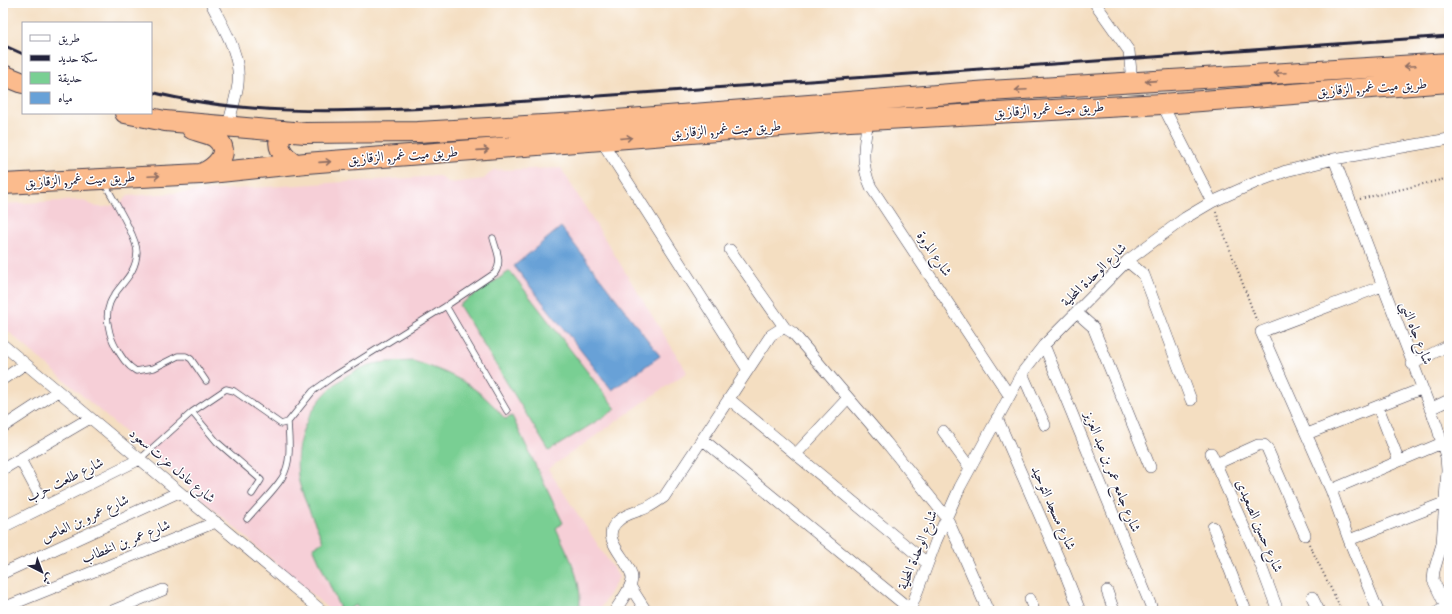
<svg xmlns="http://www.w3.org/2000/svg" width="1452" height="614" viewBox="0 0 1452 614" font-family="'IM FELL English',Amiri,serif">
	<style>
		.built { fill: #f6cfd7 }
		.green { fill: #79cf93; stroke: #4e7867 }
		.water { fill: #68a1d7; stroke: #456289 }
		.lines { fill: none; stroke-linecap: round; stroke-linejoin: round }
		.lane-casing { stroke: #423e4f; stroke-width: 7 }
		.street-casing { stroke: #423e4f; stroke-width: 12 }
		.highway-casing { stroke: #423e4f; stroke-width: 22 }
		.path { stroke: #423e4f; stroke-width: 2; stroke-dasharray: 1 3; stroke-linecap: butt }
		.lane { stroke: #fff; stroke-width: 5.5 }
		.street { stroke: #fff; stroke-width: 11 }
		.highway { stroke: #fbbb8d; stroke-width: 20 }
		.rail { stroke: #22223b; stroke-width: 3 }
		.oneway { stroke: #8e6e64 }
		.labels { text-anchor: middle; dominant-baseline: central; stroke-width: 3; stroke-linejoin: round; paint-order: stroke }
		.street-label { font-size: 14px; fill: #22223b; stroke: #fff }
	</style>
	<rect width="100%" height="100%" fill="#fff"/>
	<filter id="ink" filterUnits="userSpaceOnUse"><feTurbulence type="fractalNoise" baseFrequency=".025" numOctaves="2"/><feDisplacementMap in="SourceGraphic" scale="8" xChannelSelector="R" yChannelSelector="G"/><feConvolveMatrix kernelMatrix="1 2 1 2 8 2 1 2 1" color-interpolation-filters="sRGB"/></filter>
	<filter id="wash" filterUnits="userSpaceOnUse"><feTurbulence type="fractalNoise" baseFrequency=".012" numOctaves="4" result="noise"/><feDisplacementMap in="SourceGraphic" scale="16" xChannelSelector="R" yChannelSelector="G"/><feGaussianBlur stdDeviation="0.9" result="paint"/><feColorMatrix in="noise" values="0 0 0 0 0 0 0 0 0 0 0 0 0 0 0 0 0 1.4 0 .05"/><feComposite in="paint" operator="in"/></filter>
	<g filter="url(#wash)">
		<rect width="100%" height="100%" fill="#f4dec1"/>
		<path class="built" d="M561,168L687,372L548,469L619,577L599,611H331L3,327V204L81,200L97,207H104L119,204L128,196L439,176L449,183L484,179L493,170Z"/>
		<path class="green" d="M510,271L616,409L549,451L459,305Z
			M413,361C452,373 479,386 505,419L512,416L563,523L556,528C568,555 584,581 579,611H359L356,605L345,611H341L313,547L323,542C316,524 303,499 299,482C289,432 322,380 370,365C383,361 399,362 413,361Z"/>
		<path class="water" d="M561,227L660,356L612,390L514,266Z"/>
	</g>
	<g filter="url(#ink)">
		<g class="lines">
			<g class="lane-casing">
				<path id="lane" d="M105,184C113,199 137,237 137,252C136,286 99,290 109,329C110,335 112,340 115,346C121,356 126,365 136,371L154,368L178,356H186L191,359L206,381
					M446,306L507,411
					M192,412L217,442L261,480L252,494
					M140,459L192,412L226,389L234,391L281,424L288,422L313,391L334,376L446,306L495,273C503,261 496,250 493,238
					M247,519C258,506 273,492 282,478C292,462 289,440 288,422"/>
			</g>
			<g class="street-casing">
				<path id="street" d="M211,3C224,29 241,54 238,84C236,98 231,113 228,126
					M1095,3L1129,51L1131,72L1129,82
					M1162,104L1212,202
					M868,120C864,144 860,164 871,187L1009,395
					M601,140L748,370
					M1334,159L1437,426L1446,457L1447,470L1442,544L1434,571L1433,580L1445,605L1443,609L1439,611
					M730,250L785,328
					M1127,261L1144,275L1191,400
					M1076,312L1093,327L1150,467
					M3,345L322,611
					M1044,345L1153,611
					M1412,364L1449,345
					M1022,373L1045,425
					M3,379L25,364
					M729,399L927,563
					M1378,407L1399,461
					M1430,409L1449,400
					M997,418L1065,573L1080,611
					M3,427L58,391
					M943,431L970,468
					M1307,434L1421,389
					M702,439L911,610
					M1211,453L1260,563L1278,611
					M796,454L848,398
					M20,459L45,506
					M1216,464L1258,445H1264L1267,448L1305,535
					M3,469L90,418
					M1331,490L1442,443
					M3,527L140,459
					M1213,527L1246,611
					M1349,540L1446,502
					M3,573L179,492
					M630,586L646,611
					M1107,591L1114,611
					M1312,597L1319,611
					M1030,599L1034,611
					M3,608L216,522
					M112,611L163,590
					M615,611C620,602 632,588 632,578C631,560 597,539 618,521C626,513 638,512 648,507C654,504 659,500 664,497L771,335L779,330L785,328L793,333L886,442L947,518L988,611
					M910,611L936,541L960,487L1022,373L1044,345L1127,261L1185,218L1212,202L1259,181L1286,171L1334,159L1449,139
					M1378,611L1349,540L1331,490L1261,332L1382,286"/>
			</g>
			<g class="highway-casing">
				<path id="highway" d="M3,75L23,83
					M125,113L165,121L305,133L418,132L578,123L989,91L1449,63
					M192,129C199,132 210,133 216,138C233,153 215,168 201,174
					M284,131C273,145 283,157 296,164
					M3,184L201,174L306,163L832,122L1162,104L1449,82"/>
			</g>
			<path class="path" d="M1360,199L1449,178
				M1216,212L1257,322
				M1309,544L1342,611"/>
			<use href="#lane" class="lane"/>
			<use href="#street" class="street"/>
			<use href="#highway" class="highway"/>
			<path class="rail" d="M3,45L23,54
				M151,92C241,115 337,112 429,108L1449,36"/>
		</g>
		<defs><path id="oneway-shaft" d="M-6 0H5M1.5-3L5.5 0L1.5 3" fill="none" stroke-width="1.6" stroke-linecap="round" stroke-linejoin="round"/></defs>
		<g class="oneway">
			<use href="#oneway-shaft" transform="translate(1410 66) rotate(177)"/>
			<use href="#oneway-shaft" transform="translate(1280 73) rotate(177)"/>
			<use href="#oneway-shaft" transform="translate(1151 81) rotate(176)"/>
			<use href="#oneway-shaft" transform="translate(1021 90) rotate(177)"/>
			<use href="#oneway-shaft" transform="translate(626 138) rotate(-5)"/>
			<use href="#oneway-shaft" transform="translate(483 150) rotate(-4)"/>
			<use href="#oneway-shaft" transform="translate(325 162) rotate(-4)"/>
			<use href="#oneway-shaft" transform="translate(154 176) rotate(-3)"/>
		</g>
	</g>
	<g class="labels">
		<g class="street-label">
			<text transform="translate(1372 88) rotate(-4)">طريق ميت غمر, الزقازيق</text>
			<text transform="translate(1049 110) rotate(-3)">طريق ميت غمر, الزقازيق</text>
			<text transform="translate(726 130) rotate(-4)">طريق ميت غمر, الزقازيق</text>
			<text transform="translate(403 156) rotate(-4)">طريق ميت غمر, الزقازيق</text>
			<text transform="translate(80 180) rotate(-3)">طريق ميت غمر, الزقازيق</text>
			<text transform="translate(934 254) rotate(56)">شارع المروة</text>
			<text transform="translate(1094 275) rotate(-44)">شارع الوحدة المحلية</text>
			<text transform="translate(1416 333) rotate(69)">شارع جاه النبى</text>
			<text transform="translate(172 466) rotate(40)">شارع عادل عزت سعود</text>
			<text transform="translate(1112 472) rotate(68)">شارع جامع عمر بن عبد العزيز</text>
			<text transform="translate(65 480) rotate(-26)">شارع طلعت حرب</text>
			<text transform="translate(1053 508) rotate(66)">شارع مسجد التوحيد</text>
			<text transform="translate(85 519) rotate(-25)">شارع عمرو بن العاص</text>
			<text transform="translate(1259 526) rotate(67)">شارع حسين الصعيدى</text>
			<text transform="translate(126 542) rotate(-22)">شارع عمر بن الخطاب</text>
			<text transform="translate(918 550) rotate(-68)">شارع الوحدة المحلية</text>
		</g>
	</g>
	<rect width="1452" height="614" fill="none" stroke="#fff" stroke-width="16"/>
	<rect x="22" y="22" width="130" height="92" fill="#ffffff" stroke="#a7a7b1"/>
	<rect x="30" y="35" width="20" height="6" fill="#ffffff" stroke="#a7a7b1"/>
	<text x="58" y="42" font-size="12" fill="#22223b">طريق</text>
	<rect x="30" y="55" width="20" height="6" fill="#22223b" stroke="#a7a7b1"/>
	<text x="58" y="62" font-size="12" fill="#22223b">سكة حديد</text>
	<rect x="30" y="72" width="20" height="12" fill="#79cf93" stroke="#a7a7b1"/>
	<text x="58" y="82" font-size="12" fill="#22223b">حديقة</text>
	<rect x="30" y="92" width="20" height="12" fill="#68a1d7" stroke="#a7a7b1"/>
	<text x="58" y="102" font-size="12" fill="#22223b">مياه</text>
	<g transform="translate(42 572) rotate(138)" stroke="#ffffff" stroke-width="3" paint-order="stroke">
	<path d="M0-3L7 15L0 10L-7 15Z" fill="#22223b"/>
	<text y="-6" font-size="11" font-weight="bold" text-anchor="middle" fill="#22223b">ش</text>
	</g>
</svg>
